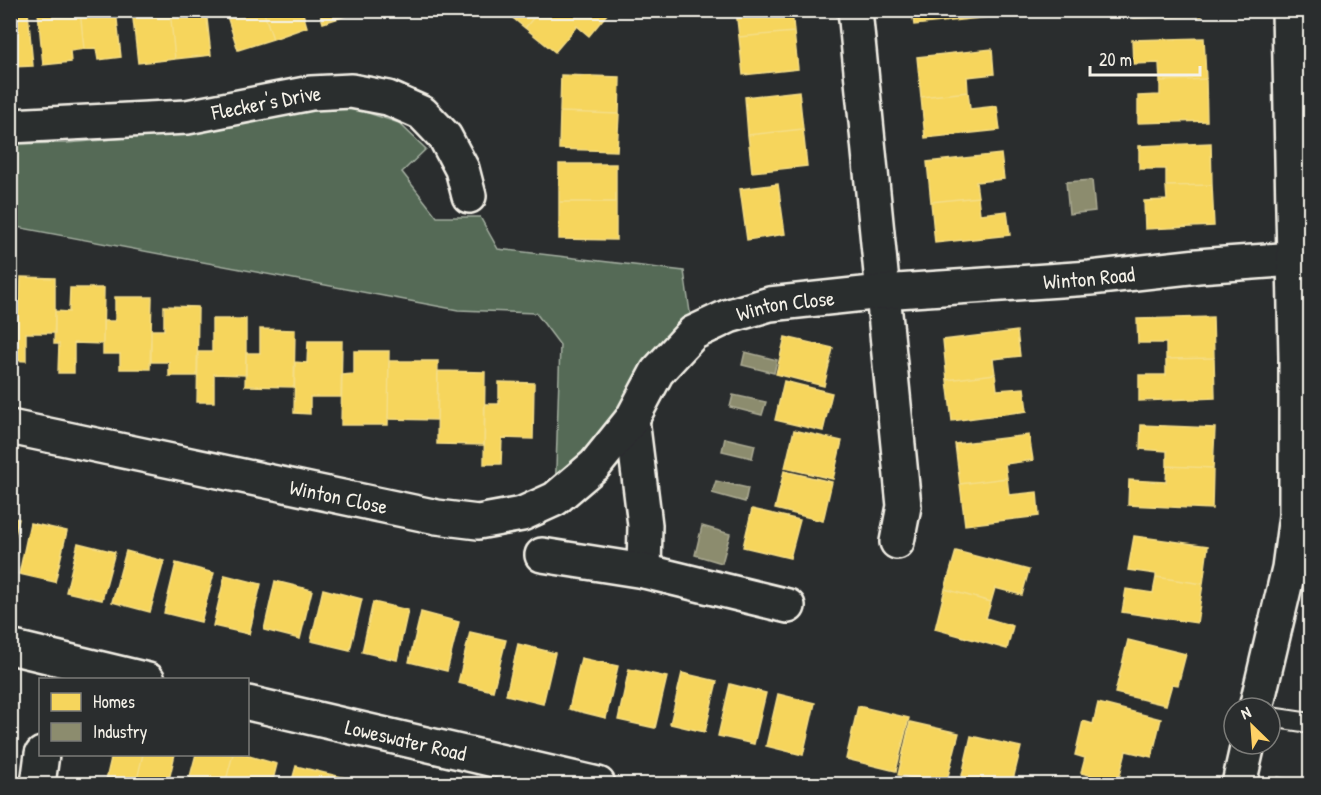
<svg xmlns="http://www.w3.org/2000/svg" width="1321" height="795" viewBox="0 0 1321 795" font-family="'Patrick Hand',sans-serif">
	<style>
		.green { fill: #546b57; stroke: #a4aea0; stroke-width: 1.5 }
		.homes { fill: #f6d55c; stroke: #f5dd86; stroke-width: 1.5 }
		.industry { fill: #8c8c6e; stroke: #abaa93; stroke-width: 1.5 }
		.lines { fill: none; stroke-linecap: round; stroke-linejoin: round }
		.service-casing { stroke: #f4f1e8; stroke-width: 22 }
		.minor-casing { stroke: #f4f1e8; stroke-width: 38 }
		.service { stroke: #2a2d2e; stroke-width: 18 }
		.minor { stroke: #2a2d2e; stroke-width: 33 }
		.labels { text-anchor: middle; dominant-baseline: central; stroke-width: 6; stroke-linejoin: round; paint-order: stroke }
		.street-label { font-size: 21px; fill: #f4f1e8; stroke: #2a2d2e }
	</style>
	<rect width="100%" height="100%" fill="#2a2d2e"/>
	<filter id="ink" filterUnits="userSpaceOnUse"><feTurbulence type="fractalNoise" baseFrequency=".0167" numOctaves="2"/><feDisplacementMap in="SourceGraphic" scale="12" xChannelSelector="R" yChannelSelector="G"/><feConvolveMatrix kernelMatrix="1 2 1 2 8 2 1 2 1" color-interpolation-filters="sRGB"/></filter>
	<g filter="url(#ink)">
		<path class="green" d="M306,103L356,109L399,123L426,149L402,172L437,217H480L498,249L684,271L693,333L555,499L560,345L536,313L458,310L11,226L10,144L67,143L186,133Z
			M1310,610V681L1306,672Z
			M1278,777L1310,783V784H1276Z"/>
		<path class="homes" d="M54,10H80L84,49L70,51L71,62L43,65L38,12Z
			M80,10H116L121,57L98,60L96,48L84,49Z
			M132,10H170L175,59L138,63Z
			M170,10H206L211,55L175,59Z
			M225,10H263L273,39L238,50Z
			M263,10H302L307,27L273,39Z
			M319,10H357L358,12L323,23Z
			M503,10H540L525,28Z
			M540,10H603L607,14L589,36L577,26L555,52L525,28Z
			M736,10H792L794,32L739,37Z
			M912,10H988L989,17L914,25Z
			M1133,10H1202V16L1133,18Z
			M28,12L33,66L11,67L10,14Z
			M794,32L798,69L743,75L739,37Z
			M1204,38L1206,79L1160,81L1159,63L1133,64L1132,40Z
			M992,49L994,74L967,77L968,92L921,97L917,57Z
			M561,75L620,77L619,114L560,112Z
			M1206,79L1207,121L1138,123V96L1160,95V81Z
			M799,91L803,129L748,135L745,97Z
			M968,92L970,109L997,106L1000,130L925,138L921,97Z
			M560,112L619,114L617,151L559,149Z
			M803,129L807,166L752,172L748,135Z
			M1211,143L1212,185L1166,186V169H1139V146Z
			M1001,154L1004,179L976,182L978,197L931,202L927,162Z
			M559,164H616V202H559Z
			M778,184L785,234L747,240L740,189Z
			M1212,185L1214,226L1145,229L1144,201L1167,200L1166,186Z
			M978,197L980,214L1007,211L1010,235L935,243L931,202Z
			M559,202H616V240L559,239Z
			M21,277L55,278V333H26V361L10,360V300H20Z
			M70,288H104L103,344L74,343V373H58L59,344H54L55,311L69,312Z
			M115,297H152L150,369H120V354H103V321H115Z
			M164,306L198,307L197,376H169V362H151V330H164Z
			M1213,317L1214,358L1166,359V343H1138L1137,319Z
			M212,319H246V375L214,374V402H197L198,352H212Z
			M260,329L295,330L294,387L245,386L246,353H260Z
			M1017,331L1020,356L993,359L995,374L947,380L943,340Z
			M785,337L833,348L824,386L776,374Z
			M308,341H342L341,397H310V414L294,413L295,362L307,363Z
			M354,351H389L388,425H341L342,375L354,374Z
			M1214,358L1215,398L1139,401V375H1166V359Z
			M389,361H438L437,420L388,419Z
			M438,371L485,372L484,445L437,444Z
			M995,374L997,390L1024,388L1027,411L952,421L947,380Z
			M784,381L832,393L823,431L775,420Z
			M499,382L534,383L533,439L502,438L501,464H484L485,404H499Z
			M1141,425L1215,428L1213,468L1167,466V451L1140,449Z
			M794,430L842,441L833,479L785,468Z
			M1029,435L1033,460L1005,464L1007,478L960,484L955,444Z
			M1167,466L1213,468L1212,509L1128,505L1129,480L1166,482Z
			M784,471L832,482L823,521L775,509Z
			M1007,478L1009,495L1037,492L1039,516L965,525L960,484Z
			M752,509L800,520L790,558L743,547Z
			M10,517L19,519L10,553Z
			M30,523L67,531L55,582L19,574Z
			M1134,536L1208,546L1203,584L1156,577V574L1128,570Z
			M78,543L115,552L102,600L66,592Z
			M126,551L164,561L150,612L112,602Z
			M956,551L1029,570L1022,595L995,588L991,602L945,589Z
			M176,563L214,573L201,622L164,613Z
			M225,575L261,584L249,634L213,626Z
			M1156,577L1203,584L1197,623L1122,612L1126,589L1153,593Z
			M275,581L312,590L300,639L264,630Z
			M323,589L362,599L350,650L311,641Z
			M945,589L991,602L986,618L1013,626L1007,649L935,629Z
			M373,602L408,610L397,660L362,652Z
			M421,612L459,622L447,671L409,662Z
			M470,632L506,640L493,691L458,683Z
			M1128,640L1186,654L1178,685L1172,684L1166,705L1115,693Z
			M518,644L555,653L543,704L506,695Z
			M581,658L618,666L606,718L569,709Z
			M629,669L667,677L655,728L618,720Z
			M682,673L717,681L705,732L670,724Z
			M730,684L766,693L754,744L718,736Z
			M778,694L815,703L803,755L766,746Z
			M1098,703L1161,719L1152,757L1126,751L1118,782L1081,773L1085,758L1075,755L1083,721L1093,724Z
			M858,706L909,718L896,771L846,759Z
			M910,722L959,733L946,784H937L898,775Z
			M971,736L1021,747L1012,784H960Z
			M112,754H143L136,784H105Z
			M143,754H175L168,784H136Z
			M196,754H233L225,784H188Z
			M233,754H242L277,764L272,784H225Z
			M296,766L329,774L327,784H291Z
			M329,774L371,784H327Z
			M1079,780L1101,784H1078Z"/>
		<path class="industry" d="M1092,180L1095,211L1069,214L1066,182Z
			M745,352L777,360L774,373L742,365Z
			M733,395L766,402L762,415L730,407Z
			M725,438L755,445L752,458L722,451Z
			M716,481L748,488L745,502L712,493Z
			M702,526L730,534L722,563L695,555Z"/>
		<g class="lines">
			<g class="service-casing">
				<path id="service" d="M1270,717L1310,723"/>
			</g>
			<g class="minor-casing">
				<g id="minor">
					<path d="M855,10L904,506L897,542"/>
					<path id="s1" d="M10,126L187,117L311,93L351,91L388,98L422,113L445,137L462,169L469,196"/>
					<path d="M632,419L645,525L644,571"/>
					<path id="s2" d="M10,427L437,517L478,522L522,514L555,499L595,465L632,419L657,372L693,333L729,316L770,304L882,292L1090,278L1198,266L1294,259"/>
					<path d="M542,555L644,571L788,606"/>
					<path d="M10,647L148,680"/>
					<path id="s3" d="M248,703L598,784"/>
					<path d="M1256,708L1289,568L1296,516V358L1289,10"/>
					<path d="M38,784L42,754"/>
					<path d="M1239,784L1248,744"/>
				</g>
			</g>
			<use href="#service" class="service"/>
			<use href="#minor" class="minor"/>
		</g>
	</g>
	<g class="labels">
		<g class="street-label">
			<text stroke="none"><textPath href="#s1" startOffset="258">Flecker's Drive</textPath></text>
			<text stroke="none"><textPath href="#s2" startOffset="1179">Winton Road</textPath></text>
			<text stroke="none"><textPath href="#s2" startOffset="874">Winton Close</textPath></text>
			<text stroke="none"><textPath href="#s2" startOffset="336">Winton Close</textPath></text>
			<text stroke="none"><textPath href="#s3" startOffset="162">Loweswater Road</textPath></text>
		</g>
	</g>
	<rect width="1321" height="795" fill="none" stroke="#2a2d2e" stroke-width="36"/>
	<rect x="18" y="18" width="1285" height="759" fill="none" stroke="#f4f1e8" stroke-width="2" filter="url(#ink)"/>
	<rect x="39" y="678" width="210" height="78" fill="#2a2d2e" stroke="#7b7b78" stroke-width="1.5"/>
	<rect x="51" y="693" width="30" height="18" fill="#f6d55c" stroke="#7b7b78" stroke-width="1.5"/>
	<text x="93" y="708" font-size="18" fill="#f4f1e8">Homes</text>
	<rect x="51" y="723" width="30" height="18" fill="#8c8c6e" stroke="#7b7b78" stroke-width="1.5"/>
	<text x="93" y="738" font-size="18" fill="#f4f1e8">Industry</text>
	<g transform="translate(1252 726) rotate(335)"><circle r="28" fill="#2a2d2e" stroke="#7b7b78" stroke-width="1.5"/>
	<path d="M0-4.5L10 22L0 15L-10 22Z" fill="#ffd166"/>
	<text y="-9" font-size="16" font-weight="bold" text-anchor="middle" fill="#f4f1e8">N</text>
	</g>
	<path d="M1090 66v9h110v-9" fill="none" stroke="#f4f1e8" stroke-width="3"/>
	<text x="1099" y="66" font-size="18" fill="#f4f1e8" stroke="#2a2d2e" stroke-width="4.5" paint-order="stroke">20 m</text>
</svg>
